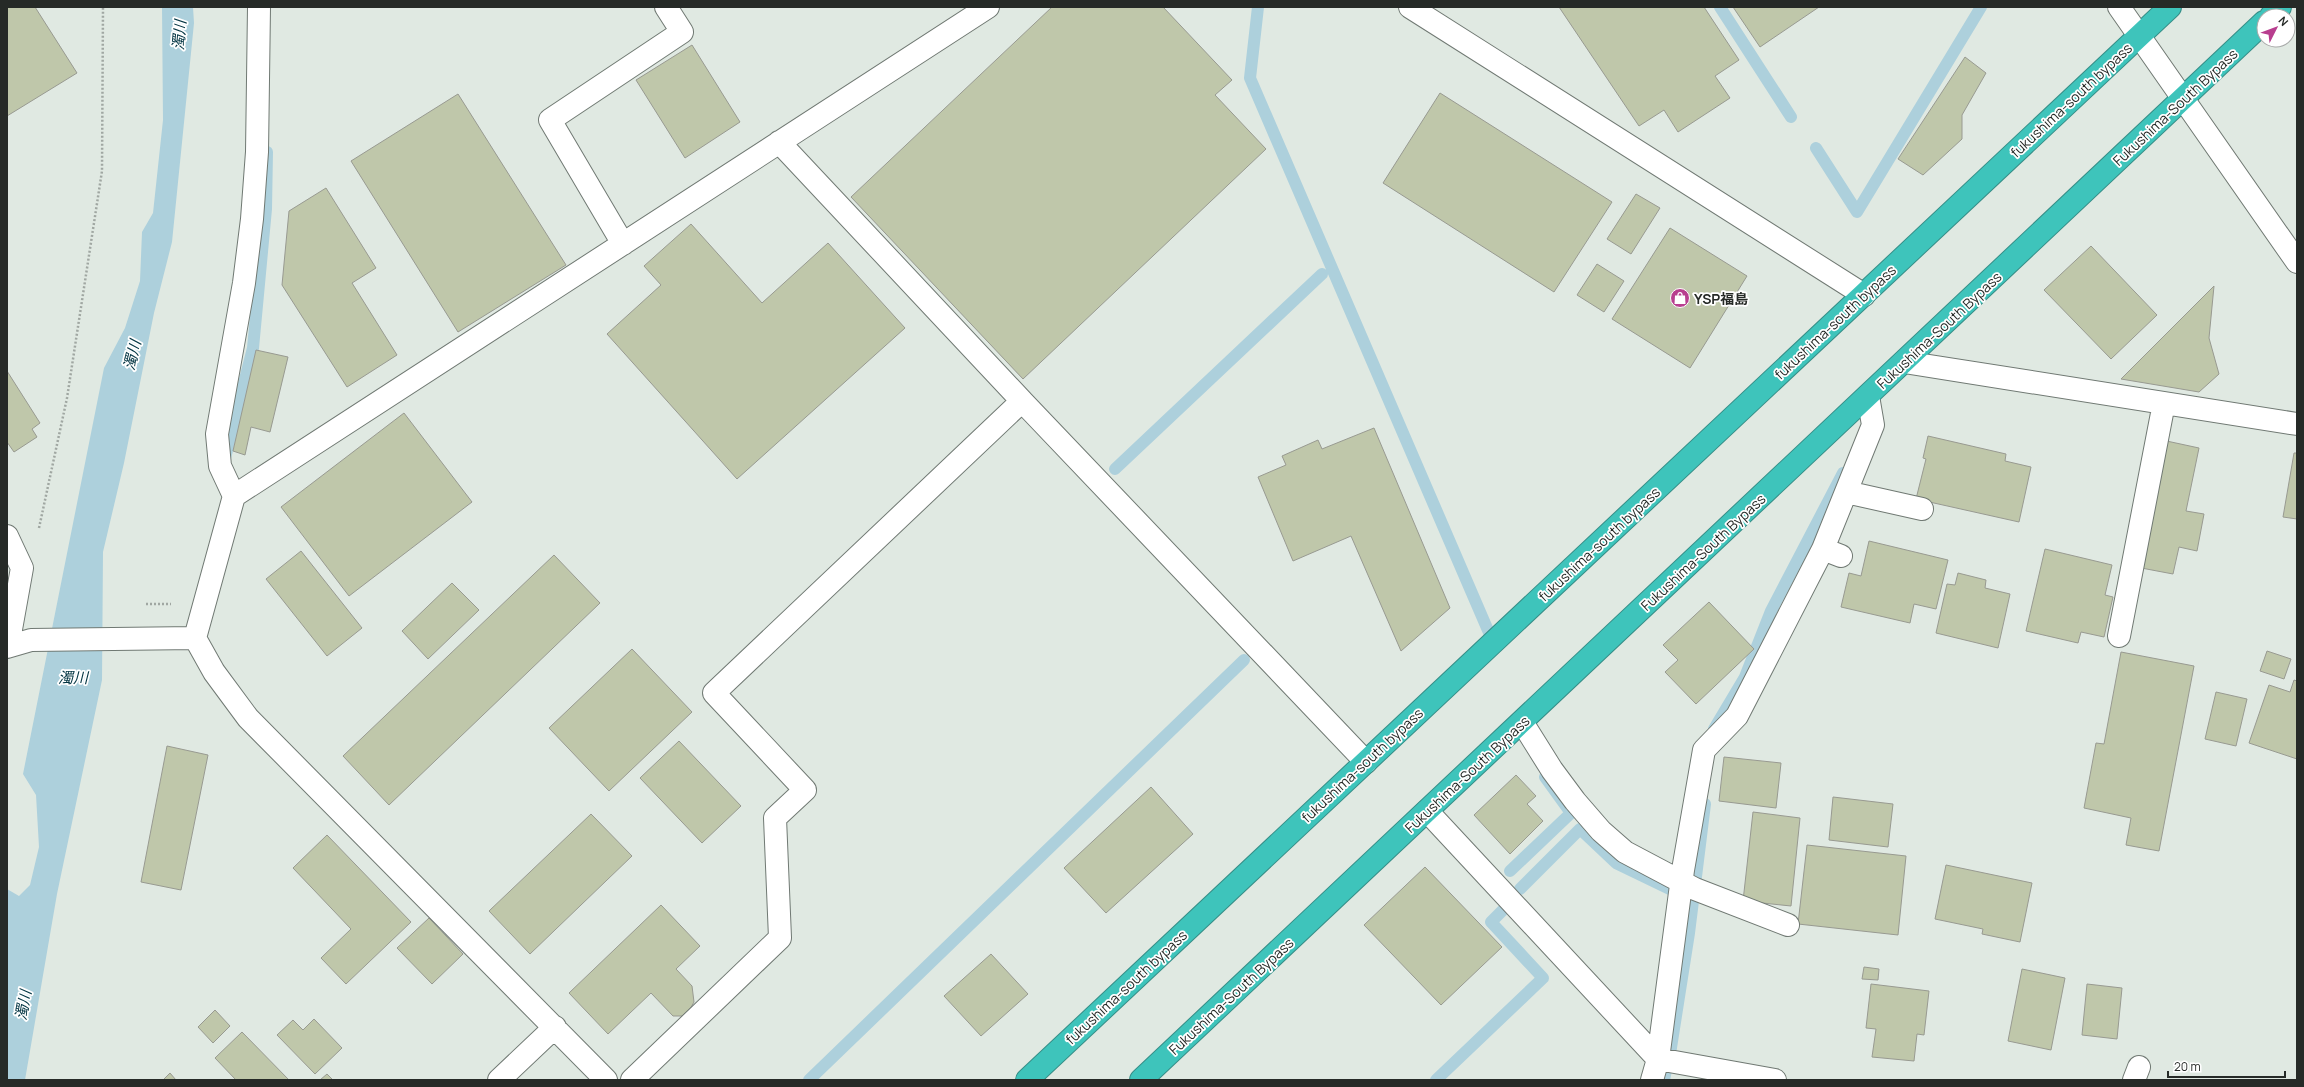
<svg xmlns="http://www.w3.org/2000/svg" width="2304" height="1087" viewBox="0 0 2304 1087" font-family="Manrope,'Noto Sans JP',sans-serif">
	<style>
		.water { fill: #add0dc }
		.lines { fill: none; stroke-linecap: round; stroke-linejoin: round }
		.stream { stroke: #add0dc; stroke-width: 12 }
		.building { fill: #bfc7aa; stroke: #989a91 }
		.minor-casing { stroke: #707973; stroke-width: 24 }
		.highway-casing { stroke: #368e87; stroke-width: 24 }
		.path { stroke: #a0a7a2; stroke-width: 2.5; stroke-dasharray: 2 2; stroke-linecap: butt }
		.minor { stroke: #fff; stroke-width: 22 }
		.highway { stroke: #3ec4bb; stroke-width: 22 }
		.labels { text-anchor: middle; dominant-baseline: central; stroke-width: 3.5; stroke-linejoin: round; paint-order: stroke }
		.street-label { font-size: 14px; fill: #262a27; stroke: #fff }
		.poi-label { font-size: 14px; font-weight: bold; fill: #262a27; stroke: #fff; text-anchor: start }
		.water-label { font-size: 15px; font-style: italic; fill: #003341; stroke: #fff }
	</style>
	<rect width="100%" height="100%" fill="#e0e9e2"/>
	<path class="water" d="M162,7H193L194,23L172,242L154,313L124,463L103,552L102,680L57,894L25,1080H7V889L19,896L30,885L39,847L36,795L23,774L104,368L125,328L140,281L142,232L153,213L163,120Z"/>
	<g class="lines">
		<path class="stream" d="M1258,7L1250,78L1490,635
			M1720,7L1791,117
			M1816,148L1857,212L1981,7
			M225,458L253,348L266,209L267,152
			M1115,469L1322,274
			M1714,729L1745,677L1771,611L1843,473
			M1510,871L1571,813L1545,777
			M1520,889L1580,829L1616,863L1672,890
			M1670,1054L1689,933L1705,804
			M809,1080L1244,660
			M1436,1080L1543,978L1491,922L1505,908
			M1664,1080L1666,1070"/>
	</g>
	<path class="building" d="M7,7H35L77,73L7,116Z
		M1052,7H1163L1232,80L1215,95L1266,149L1023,379L851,197Z
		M1559,7H1704L1739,60L1715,76L1730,98L1678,132L1664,110L1639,126Z
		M1733,7H1819L1760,47Z
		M692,45L740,122L685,158L636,80Z
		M1965,57L1986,73L1962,115V139L1923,175L1898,159Z
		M1440,93L1612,202L1554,292L1383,183Z
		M458,94L566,265L458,332L351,161Z
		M326,188L376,268L352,283L397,355L347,387L282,285L289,211Z
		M1636,194L1660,208L1631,254L1607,239Z
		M691,224L762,303L828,243L905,328L737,479L607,334L661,285L644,266Z
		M1670,228L1747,276L1690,368L1612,319Z
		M2091,246L2157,315L2111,359L2044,290Z
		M1597,264L1624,281L1604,312L1577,295Z
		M2214,286L2209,338L2219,374L2199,392L2121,379Z
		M256,350L288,357L270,432L251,427L245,455L233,451Z
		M7,371L40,423L32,429L37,437L14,452L7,442Z
		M404,413L472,502L349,596L281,507Z
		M1374,428L1450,608L1401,651L1351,536L1293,561L1258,477L1286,465L1282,456L1318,440L1322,449Z
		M1928,436L2006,454L2005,461L2031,467L2019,522L1916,499L1926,459L1923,458Z
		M2162,440L2199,448L2186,511L2204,514L2197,551L2179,547L2173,574L2136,567Z
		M2294,453H2297V519L2283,517Z
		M1869,541L1948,560L1936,609L1914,604L1910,623L1841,607L1849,573L1861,576Z
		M2045,549L2112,565L2105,595L2113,597L2104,637L2081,632L2078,643L2026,631Z
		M301,551L362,628L327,656L266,579Z
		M554,555L600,603L389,805L343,756Z
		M1958,573L1986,580L1985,588L2010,594L1998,648L1936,633L1947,584L1955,585Z
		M452,583L479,610L428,659L402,631Z
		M1709,602L1754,649L1696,704L1665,672L1678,660L1663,645Z
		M632,649L692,712L609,791L549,728Z
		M2267,651L2291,659L2284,679L2260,671Z
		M2121,652L2194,666L2159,851L2126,845L2131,818L2084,808L2096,743L2104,744Z
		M2294,680L2297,681V759L2249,743L2269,685L2290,692Z
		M2216,692L2247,699L2236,746L2205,739Z
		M679,741L741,806L702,843L640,778Z
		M167,746L208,755L181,890L141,882Z
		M1724,757L1781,763L1776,808L1719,801Z
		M1516,775L1536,796L1527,804L1543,821L1510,854L1474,815Z
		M1151,787L1193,834L1106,913L1064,868Z
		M1833,797L1893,804L1888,847L1829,840Z
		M1753,812L1800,818L1791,906L1743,901Z
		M591,814L632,856L530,954L489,911Z
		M327,835L411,922L346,984L321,958L351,929L293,868Z
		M1807,845L1906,856L1898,935L1798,924Z
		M1946,865L2032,883L2020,942L1982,934L1983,929L1935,919Z
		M1425,867L1502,947L1441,1005L1364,925Z
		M661,905L700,946L676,969L692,986L694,1002L690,1009L682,1016H673L651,993L608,1034L569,993Z
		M429,918L463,954L432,984L397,948Z
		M991,954L1028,994L981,1036L944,996Z
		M1864,967L1879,969L1878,980L1862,979Z
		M2022,969L2065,978L2051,1050L2008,1041Z
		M1871,984L1929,991L1924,1035L1917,1034L1914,1061L1872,1057L1876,1029L1866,1028Z
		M2087,984L2122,988L2117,1039L2082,1035Z
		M215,1010L230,1026L213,1043L198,1027Z
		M314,1019L342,1048L315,1074L277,1035L293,1020L303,1030Z
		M242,1032L289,1080H236L215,1058Z
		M170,1073L176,1080H163Z
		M327,1074L333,1080H320Z"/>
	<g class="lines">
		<g class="minor-casing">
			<path id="minor" d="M1410,7L1864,295
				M2119,7L2297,262
				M623,244L550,120L682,32L666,7
				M1904,362L2297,424
				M1022,401L1366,762
				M1846,492L1922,509
				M234,496L220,466L217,434L244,283L252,219L257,152L259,7
				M7,536L22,568L8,646
				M1823,549L1841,556
				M2119,636L2164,403
				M195,638L214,672L248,718L606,1080
				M7,647L31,640L195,638L234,496L988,7
				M1522,722L1552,770L1575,801L1601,831L1625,852L1695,889L1788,925
				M1427,811L1658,1059L1775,1080
				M499,1080L555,1027
				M632,1080L780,938L775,818L805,790L714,693L1022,401L779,142
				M1652,1080L1658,1059L1683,870L1704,750L1737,716L1823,549L1873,425L1868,396
				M2134,1080L2139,1067"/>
		</g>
		<g class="highway-casing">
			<path id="highway" d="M2271,16L2280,7
				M1027,1080L2170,7
				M1141,1080L2264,22"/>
		</g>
		<path class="path" d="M39,528L67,398L102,171L103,7
			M146,604H171"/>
		<use href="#minor" class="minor"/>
		<use href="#highway" class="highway"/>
	</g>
	<defs>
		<g id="shop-disc" transform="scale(1)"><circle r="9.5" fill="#b83e8f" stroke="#fff"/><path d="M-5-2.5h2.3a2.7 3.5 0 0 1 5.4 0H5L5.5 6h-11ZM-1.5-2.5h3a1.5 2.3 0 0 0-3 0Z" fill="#fff"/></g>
	</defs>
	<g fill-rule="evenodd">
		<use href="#shop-disc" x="1680" y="298"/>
	</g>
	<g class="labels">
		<g class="street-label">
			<text transform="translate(2071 100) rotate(-43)">fukushima-south bypass</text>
			<text transform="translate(2175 107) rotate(-43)">Fukushima-South Bypass</text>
			<text transform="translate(1835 322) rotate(-43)">fukushima-south bypass</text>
			<text transform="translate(1939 330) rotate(-43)">Fukushima-South Bypass</text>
			<text transform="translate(1599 544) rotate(-43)">fukushima-south bypass</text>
			<text transform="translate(1703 552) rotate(-43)">Fukushima-South Bypass</text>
			<text transform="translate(1362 765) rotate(-43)">fukushima-south bypass</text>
			<text transform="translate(1467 774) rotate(-43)">Fukushima-South Bypass</text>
			<text transform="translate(1126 987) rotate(-43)">fukushima-south bypass</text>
			<text transform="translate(1231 996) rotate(-43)">Fukushima-South Bypass</text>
		</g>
		<g class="poi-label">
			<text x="1694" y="298">YSP福島</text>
		</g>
		<g class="water-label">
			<text transform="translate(179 35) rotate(-85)">濁川</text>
			<text transform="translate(132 355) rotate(-76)">濁川</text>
			<text x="73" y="677">濁川</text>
			<text transform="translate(23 1005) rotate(-80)">濁川</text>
		</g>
	</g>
	<rect width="2304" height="1087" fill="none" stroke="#262a27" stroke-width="16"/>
	<g transform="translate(2276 28) rotate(48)"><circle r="19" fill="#ffffff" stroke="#a8aaa9"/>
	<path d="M0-3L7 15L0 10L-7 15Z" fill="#b83e8f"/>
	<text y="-6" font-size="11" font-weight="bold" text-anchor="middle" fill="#262a27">N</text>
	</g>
	<path d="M2168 1071v6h117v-6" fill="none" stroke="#262a27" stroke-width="2"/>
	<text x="2174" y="1071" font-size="12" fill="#262a27" stroke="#ffffff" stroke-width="3" paint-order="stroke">20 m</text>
</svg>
